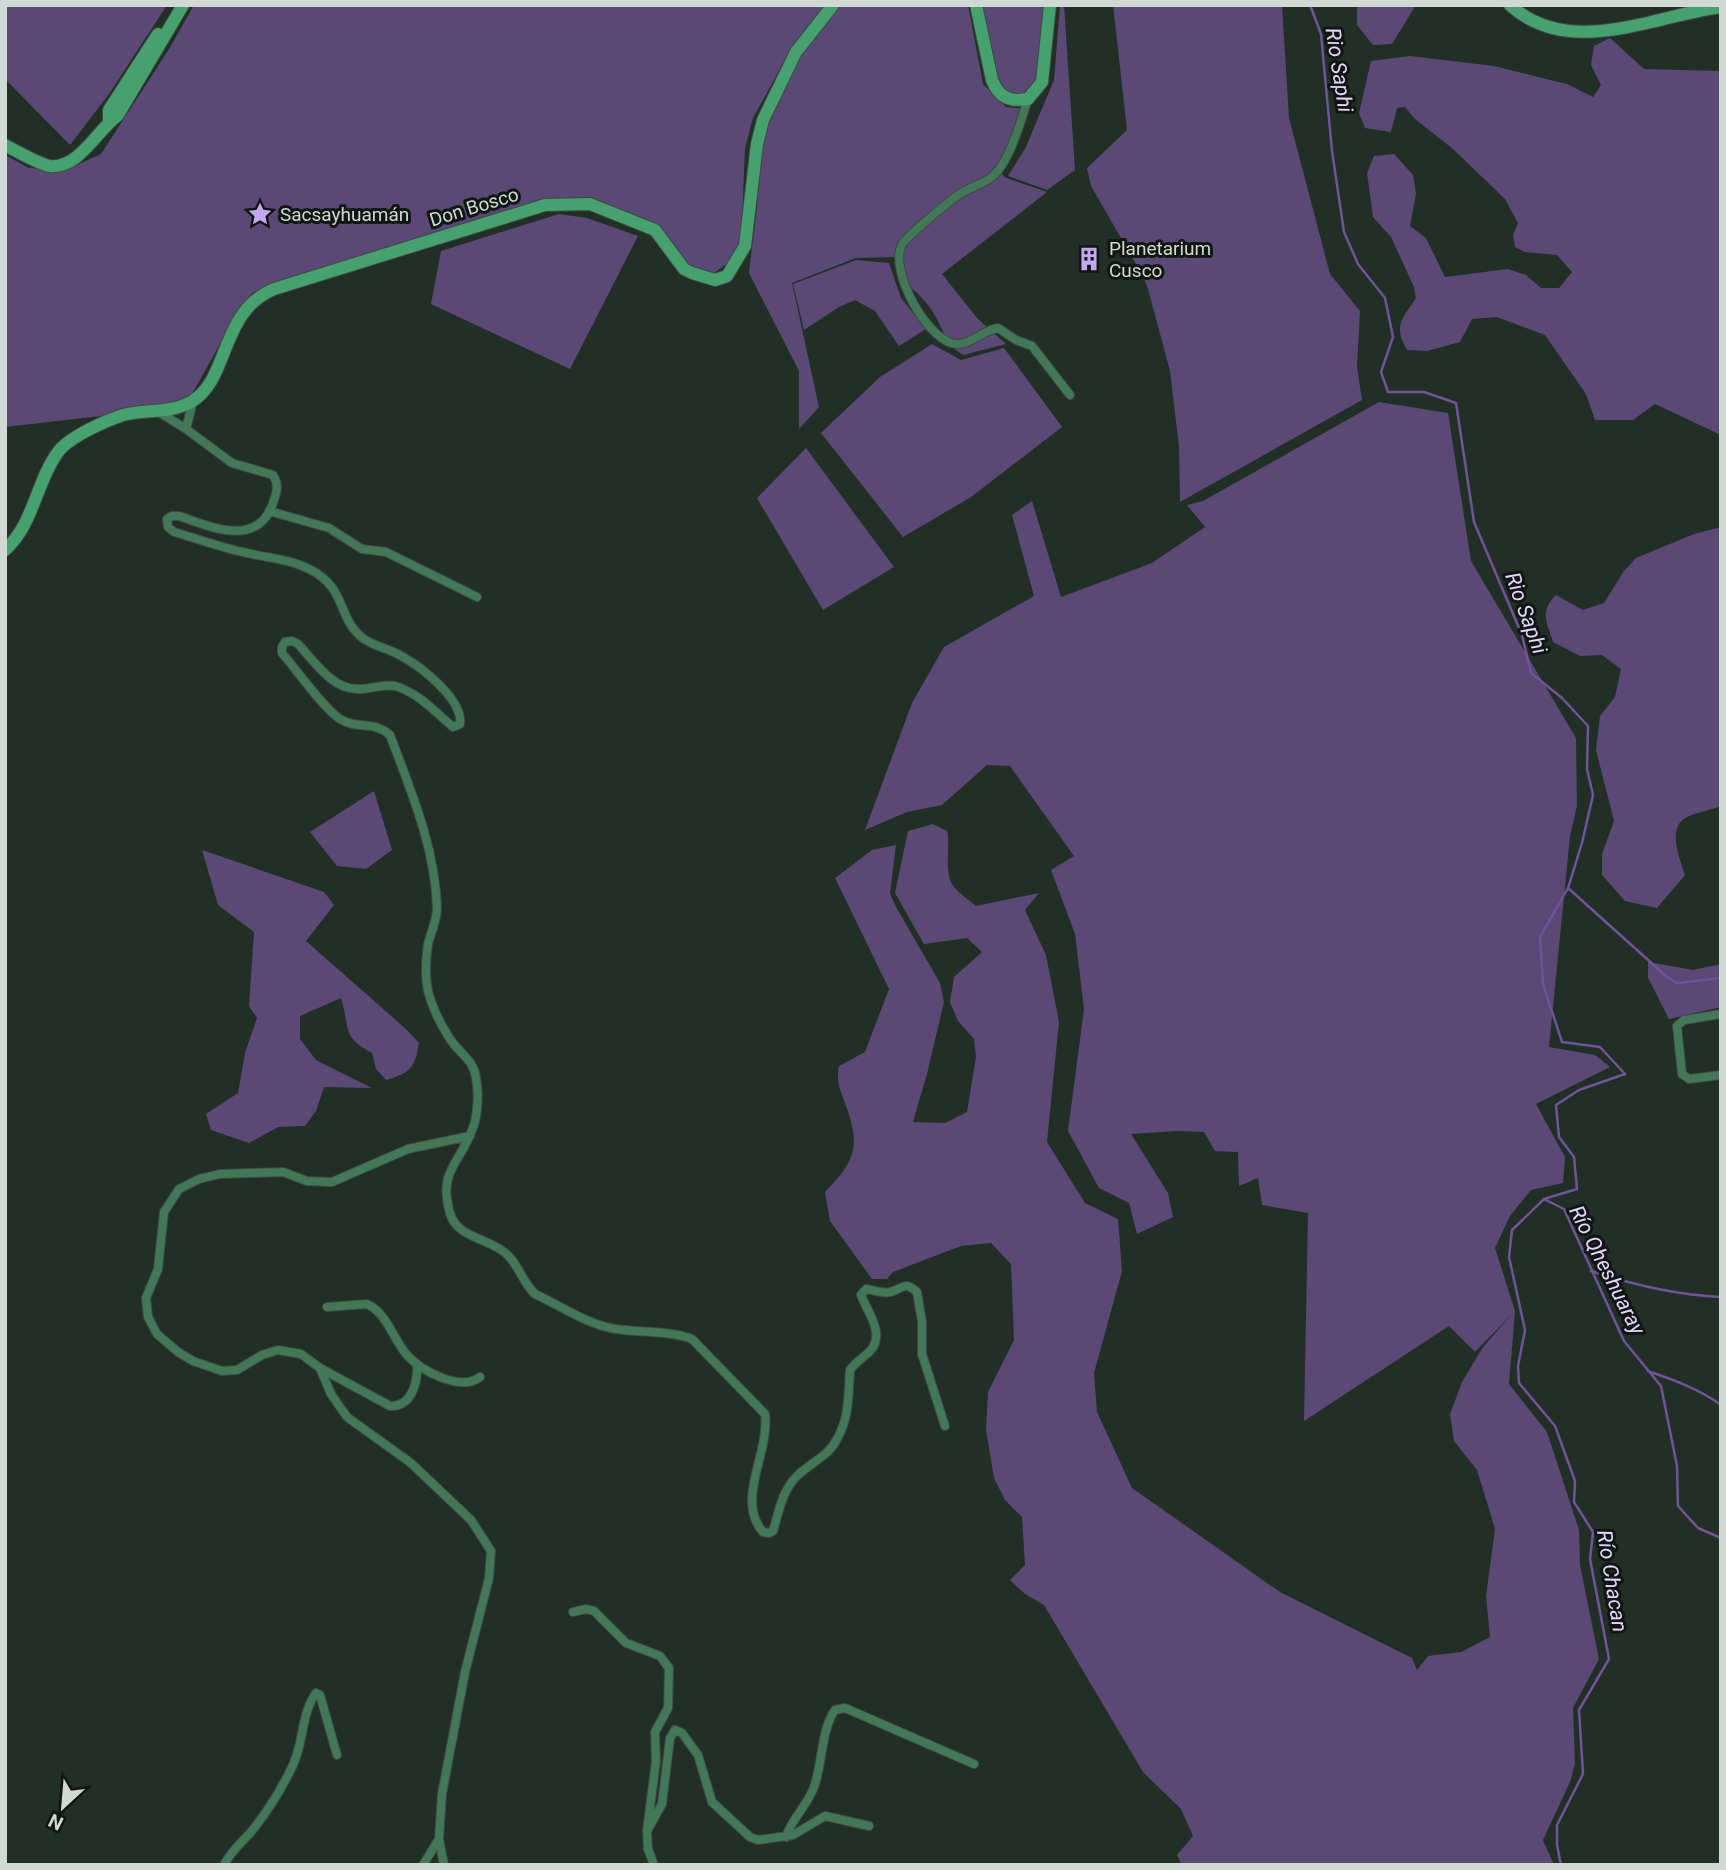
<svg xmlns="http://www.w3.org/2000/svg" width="1726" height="1870" viewBox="0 0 1726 1870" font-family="Roboto,sans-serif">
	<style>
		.green { fill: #5a4875 }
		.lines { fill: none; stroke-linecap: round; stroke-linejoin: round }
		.stream { stroke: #705398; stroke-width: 2.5 }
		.street-casing { stroke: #3e4a43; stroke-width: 10 }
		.secondary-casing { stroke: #3e4a43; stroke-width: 14 }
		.street { stroke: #427757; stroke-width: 8 }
		.secondary { stroke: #47a16e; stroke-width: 12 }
		.labels { text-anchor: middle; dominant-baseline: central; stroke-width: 6; stroke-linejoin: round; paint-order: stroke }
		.street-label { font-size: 19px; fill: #d1d9d4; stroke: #101612 }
		.poi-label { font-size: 19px; fill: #d1d9d4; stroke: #101612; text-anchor: start }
		.water-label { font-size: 21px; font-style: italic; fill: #e5d6ff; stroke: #101612 }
	</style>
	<rect width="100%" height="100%" fill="#222f27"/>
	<path class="green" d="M5,5H167L109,94L70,145L5,79Z
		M194,5H827L791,49L753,118L745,148L741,244L728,263L710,276L672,254L641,222L591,203L545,205L252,293L237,313L191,396L162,409L5,427V155L29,168L66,170L101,154L169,49Z
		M837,5H968L983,84L1006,107L1027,109L1017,143L1000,169L1004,177L1047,192L942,274L977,318L1006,344L963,355C947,345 945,335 937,319C930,305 916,290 902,281L896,257L856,258L792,283L819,407L799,429V371L749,273L757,206L759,162L768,114L792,65Z
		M979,5H1048L1042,82L1021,102L998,89Z
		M1060,5H1064L1075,170L1047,190L1008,176L1026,147L1054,80Z
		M1113,5H1282L1289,118L1330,274L1360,311L1357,367L1362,400L1180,502L1179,446L1170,371L1148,289L1143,276L1091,186L1087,168L1127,130Z
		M1357,5H1416L1392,44L1373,45L1357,25Z
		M1610,38L1644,69L1721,71V435L1655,404L1633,420H1595L1586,394L1545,335L1497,317L1472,319L1460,342L1427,351L1407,350C1393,326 1402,319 1416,298L1414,287L1391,237L1373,217L1367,173L1374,156L1394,154L1413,175L1416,194L1410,226L1426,238L1445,277L1508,269L1526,275L1541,288H1559L1572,272L1557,255L1525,252L1515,247L1513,235L1518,223L1505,199L1453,149L1415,119L1405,107L1397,108L1391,132L1365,128L1359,113L1371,61L1410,56L1494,66L1567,84L1593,97L1601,85L1591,65L1594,46Z
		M559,214L587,218L638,236L570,369L431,304L441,251Z
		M856,260L889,263L901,298L926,329L899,346L875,311L855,300L839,307L804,330L793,284Z
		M932,344L961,360L1004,348L1062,427L971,497L903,537L821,433L880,377Z
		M1379,402L1448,413L1471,561L1576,738L1577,806L1570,836L1549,1047L1595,1055L1610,1067L1536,1104L1565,1157L1563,1183L1531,1190L1510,1216L1495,1248L1515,1311L1509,1384L1547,1432L1579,1530L1580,1565L1599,1659L1573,1708L1575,1764L1570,1782L1543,1840L1554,1865H1182L1177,1855L1193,1836L1181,1809L1143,1772L1044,1605L1025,1594L1010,1580L1025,1565L1022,1517L1005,1500L994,1478L986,1430L988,1392L1014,1340L1011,1264L991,1243L961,1246L893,1272L887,1279H872L830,1221L825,1192C856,1160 861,1146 845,1103C840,1089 836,1081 839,1066L865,1052L889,989L835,878L872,850L896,845L890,893L896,907L940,983L944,1002L927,1074L913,1122L945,1123L967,1112L976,1057L974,1039L958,1021L950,1002L954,977L982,952L967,938L924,944L895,893L908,831L933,824L947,831C951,847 943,873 954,887C960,894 969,900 976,906L1039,893L1025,910L1046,955L1059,1022L1047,1142L1085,1203L1118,1219L1122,1271L1094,1373L1097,1412L1132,1488L1280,1592L1412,1658L1417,1670L1428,1656L1461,1652L1490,1637L1486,1596L1495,1529L1477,1470L1454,1441L1450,1414L1462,1382L1483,1347L1513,1313L1475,1352L1449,1326L1304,1421L1308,1213L1262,1205L1258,1178L1239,1186L1238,1152L1215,1151L1204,1132L1178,1131L1131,1134L1168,1193L1173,1217L1137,1234L1129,1203L1099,1188L1068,1131L1084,1009L1075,934L1051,870L1074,856L1010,766L987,765L942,805L907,812L865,830L912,703L944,647L1034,596L1012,515L1032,501L1061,597L1152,563L1205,527L1187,505L1203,501Z
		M806,448L894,567L823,610L757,498Z
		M1721,527V806C1711,810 1697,812 1687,817C1666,827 1680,859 1685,875L1657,908L1625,901L1602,875V854L1614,821L1596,750L1600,716L1615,697L1621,669L1602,655L1580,656L1553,642C1547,622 1539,612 1556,595L1583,610L1604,603L1624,571L1636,558L1694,534Z
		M374,791L392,850L366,869L337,866L310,832Z
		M202,850L324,892L334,905L306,941L406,1029L419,1043C415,1067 411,1073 386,1080L376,1069L372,1053C341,1037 350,1027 341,998L300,1016V1039L316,1060L372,1088L324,1087L316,1111L305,1126L278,1127L249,1143L211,1130L206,1114L238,1093L245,1053L257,1018L249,1006L254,932L218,905Z
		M1648,962L1693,970L1721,964V1007L1669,1019L1648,978Z"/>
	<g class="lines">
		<path class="stream" d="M1310,5L1321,34L1332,151L1344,232L1358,264L1385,298L1393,337L1381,372L1388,392H1424L1456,403L1474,522L1522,635L1531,673L1562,698L1588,726L1587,769L1593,795L1582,843L1568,888L1540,937L1543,984L1562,1042L1600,1047L1625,1074L1579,1090L1556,1105L1559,1137L1574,1157L1577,1189L1544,1199L1512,1230L1509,1257L1525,1330L1518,1366L1519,1383L1555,1426L1575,1481L1574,1502L1593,1532L1590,1559L1609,1659L1579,1710L1583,1774L1557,1825V1845L1561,1865
			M1568,888L1667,977L1677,983L1721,978
			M1544,1199L1564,1209L1624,1341L1661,1386L1677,1466L1678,1506L1698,1528L1721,1538
			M1591,1271C1634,1285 1675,1295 1721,1297
			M1648,1371C1674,1380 1699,1389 1721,1405"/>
		<g class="street-casing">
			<path id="street" d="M1028,99C1021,120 1010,161 993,176C984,184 970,187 960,194C950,200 910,234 903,243C886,268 930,347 959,344C972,343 984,330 998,328L1016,340L1032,346L1070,395
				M193,401L186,429L232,463L273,475C280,486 276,494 272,506C255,548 209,526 179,516H172L167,519L168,527L174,532C198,539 222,548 247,553C268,558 290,559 309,569C348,588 336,618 364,639C376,647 391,649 403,657C423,668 463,700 460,724L453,727C435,712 419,693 395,686C382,683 371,690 357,689C332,689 314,661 298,644L292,641L285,642L282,647V653C295,668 325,710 340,719C358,730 373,720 390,735C411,791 435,847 437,908C437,920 431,932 428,944C426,958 425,977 428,991C432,1007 441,1025 450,1039C459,1053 474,1060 476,1078C479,1092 478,1117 472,1130C459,1165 438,1171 450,1213C456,1237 487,1238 504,1252C518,1262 522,1282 535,1294C561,1306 588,1325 616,1329C642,1333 668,1330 692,1339L765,1414C770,1453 735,1500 763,1532L769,1533L773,1531C779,1511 782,1491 797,1476C810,1463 829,1456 837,1439C850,1416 848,1395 850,1370C856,1361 865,1357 871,1350C885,1333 867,1311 861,1295L866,1289C873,1290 883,1294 890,1292C904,1289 903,1280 917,1292L922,1322V1354L945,1426
				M159,412L186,429
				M269,511L329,528L362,549L386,552L477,597
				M1721,1014L1684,1020L1677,1026L1682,1074L1689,1079L1721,1075
				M327,1307L367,1304C387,1313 393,1339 407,1355C421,1371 461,1392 480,1377
				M320,1368L390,1406C412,1407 418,1382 417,1364
				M573,1612L586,1609L594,1611L626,1643L660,1656L669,1668L668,1708L655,1732L656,1761L647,1831L648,1849L654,1865
				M647,1831L662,1804L670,1738L675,1730L682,1733L698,1755L712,1802L750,1837L758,1840L793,1835L825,1816L869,1826
				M786,1837C792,1817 809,1805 815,1784C822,1763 822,1728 835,1710L845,1708L974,1764
				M224,1865C232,1849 245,1840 255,1827C269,1809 283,1786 293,1765C304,1742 301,1714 316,1693L320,1695L337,1755
				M423,1865L439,1839
				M444,1865L439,1839L442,1794L465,1672L489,1578L491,1551L471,1520L411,1463L347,1417L331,1394L320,1368L301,1354L278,1350L262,1355L237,1370L222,1371L193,1361L178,1352L157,1334L148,1317L146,1298L158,1269L164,1212L179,1189L199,1179L220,1174L283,1172L307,1181L332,1182L408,1149L470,1136"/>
		</g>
		<g class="secondary-casing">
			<path id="secondary" d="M976,5L992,80C999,98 1010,102 1028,99L1042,82L1050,5
				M1510,5C1569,59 1653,16 1721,7
				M109,121V110L158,34
				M5,145C16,151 39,164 50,166C79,169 97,130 118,115L183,5
				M5,550C34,524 36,482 58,452C69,437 105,421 123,415C146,409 169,414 191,402C230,380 219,312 274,289L545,205L590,204L655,230L684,269L692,273L715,280L727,276L745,246L757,144L763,120L796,52L833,5"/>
		</g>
		<use href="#street" class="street"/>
		<use href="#secondary" class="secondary"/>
	</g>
	<defs>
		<g id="sight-bare" transform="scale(1.89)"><path d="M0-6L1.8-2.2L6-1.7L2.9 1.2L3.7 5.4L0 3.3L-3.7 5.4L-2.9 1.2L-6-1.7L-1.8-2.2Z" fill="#c4a7f1" stroke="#101612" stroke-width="2.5" paint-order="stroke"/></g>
		<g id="building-bare" transform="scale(1.89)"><path d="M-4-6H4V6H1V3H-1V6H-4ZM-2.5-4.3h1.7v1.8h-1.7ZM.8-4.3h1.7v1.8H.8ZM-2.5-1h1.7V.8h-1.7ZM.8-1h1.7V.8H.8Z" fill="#c4a7f1" stroke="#101612" stroke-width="2.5" paint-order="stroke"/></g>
	</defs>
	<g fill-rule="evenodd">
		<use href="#sight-bare" x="260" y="214"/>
		<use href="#building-bare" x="1089" y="259"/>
	</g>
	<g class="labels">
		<g class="street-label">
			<text transform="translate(474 207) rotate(-17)">Don Bosco</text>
		</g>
		<g class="poi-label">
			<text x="280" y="214">Sacsayhuamán</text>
			<text x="1109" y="248">Planetarium<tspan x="1109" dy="22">Cusco</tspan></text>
		</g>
		<g class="water-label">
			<text transform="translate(1339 70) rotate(81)">Rio Saphi</text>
			<text transform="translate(1526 613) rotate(70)">Rio Saphi</text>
			<text transform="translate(1607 1270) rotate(63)">Río Qheshuaray</text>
			<text transform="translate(1612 1581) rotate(81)">Río Chacan</text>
		</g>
	</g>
	<rect width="1726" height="1870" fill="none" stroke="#d1d9d4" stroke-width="14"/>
	<g transform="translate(63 1807) rotate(206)" stroke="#101612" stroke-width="5" paint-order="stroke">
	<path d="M0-5L12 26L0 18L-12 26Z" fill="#d1d9d4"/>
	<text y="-10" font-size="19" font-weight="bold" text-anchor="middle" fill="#d1d9d4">N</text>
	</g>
</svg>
